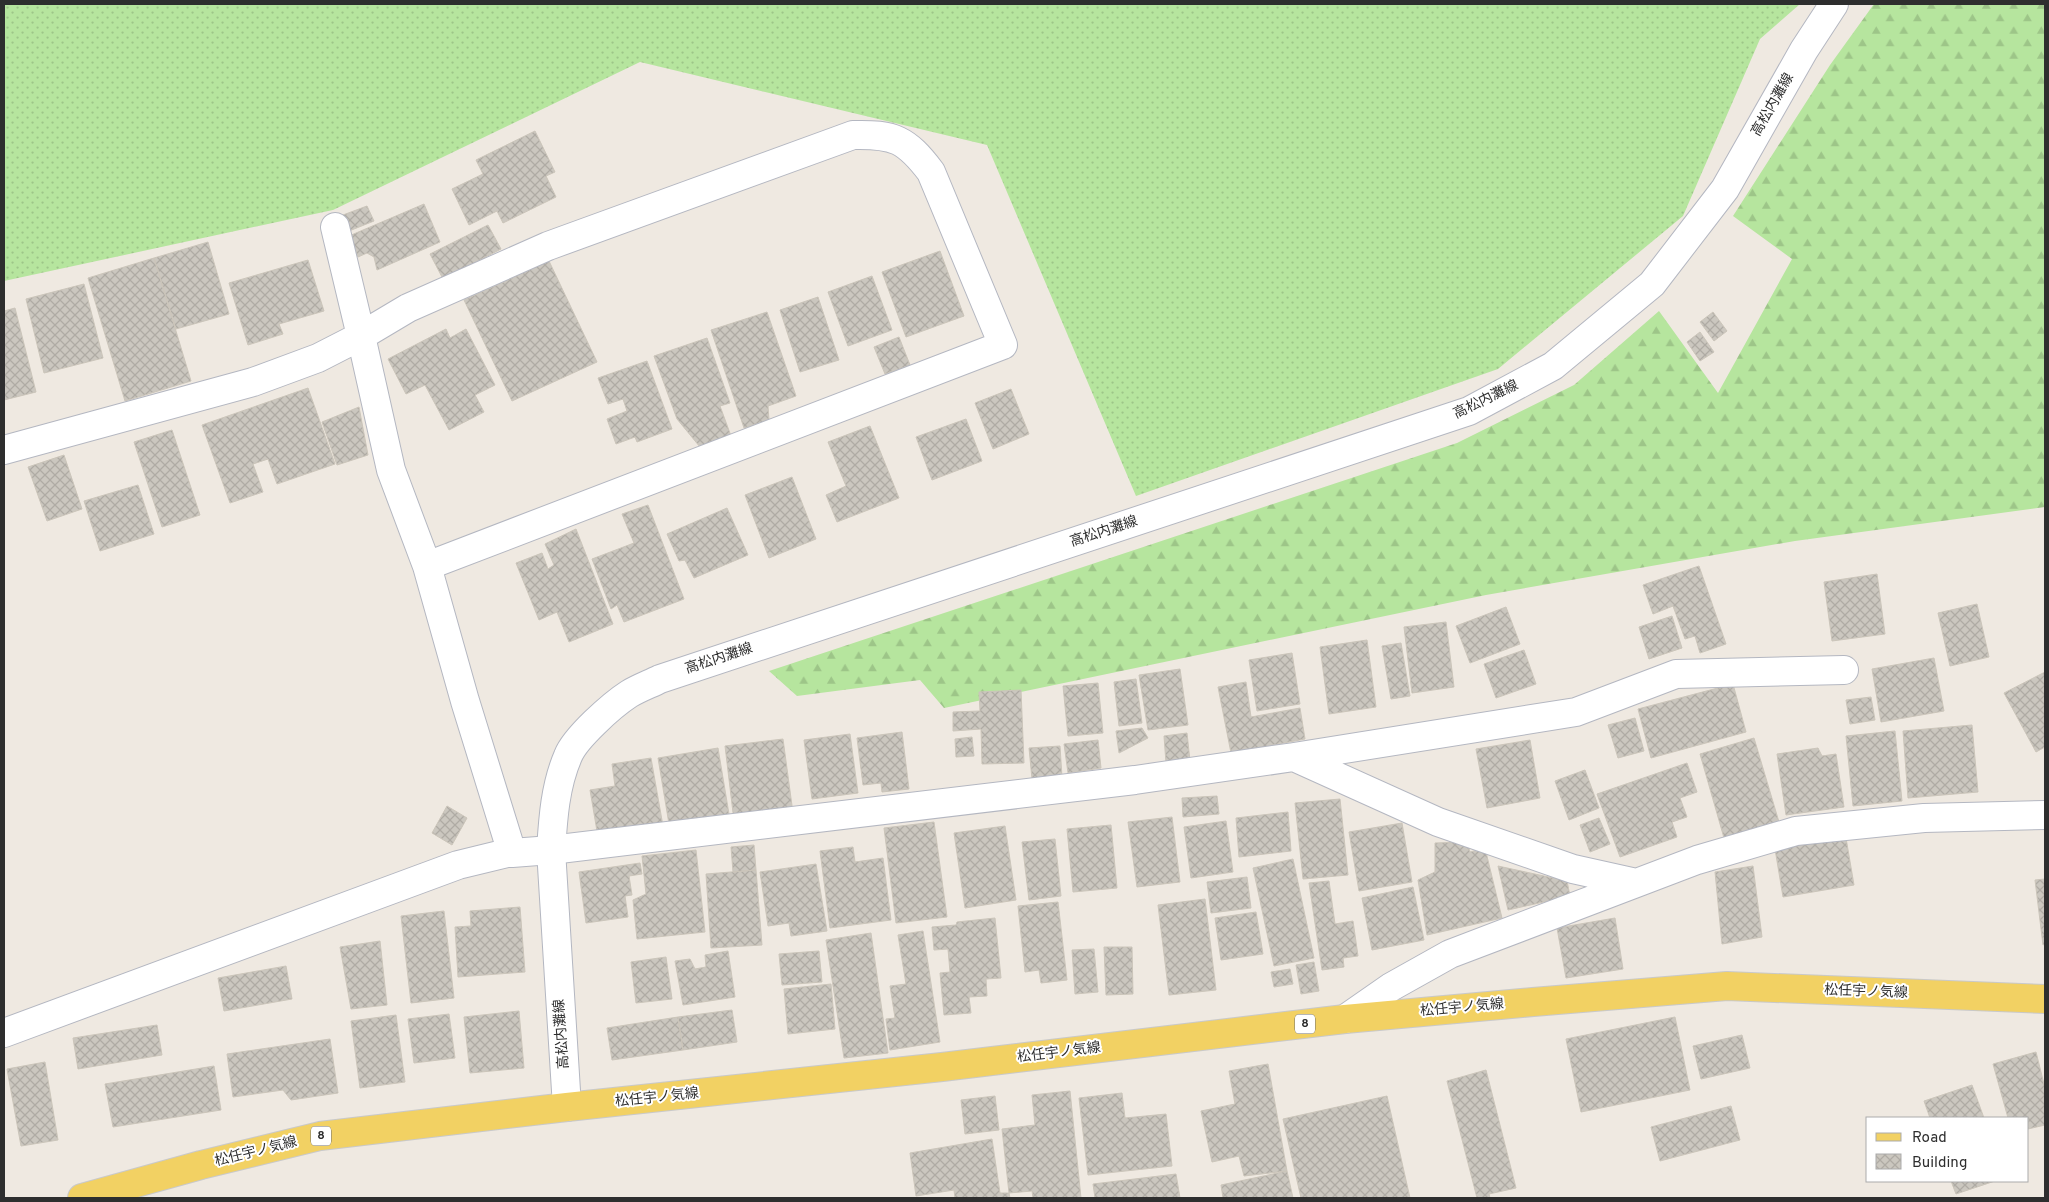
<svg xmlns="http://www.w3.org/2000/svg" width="2049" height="1202" viewBox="0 0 2049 1202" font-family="Overpass,'Noto Sans JP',sans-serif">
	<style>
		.grass { fill: url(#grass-dots) }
		.forest { fill: url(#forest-firs) }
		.building { fill: url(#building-cross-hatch); stroke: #cbc5ba }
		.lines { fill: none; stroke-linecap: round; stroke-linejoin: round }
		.street-casing { stroke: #b4b7c1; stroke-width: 30 }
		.secondary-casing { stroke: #b4b7c1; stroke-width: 30 }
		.primary-casing { stroke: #c9c9c9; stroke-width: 30 }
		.street { stroke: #fff; stroke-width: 28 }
		.secondary { stroke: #fff; stroke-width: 28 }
		.primary { stroke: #f2d163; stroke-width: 28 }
		.labels { text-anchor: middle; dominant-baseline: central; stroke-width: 4; stroke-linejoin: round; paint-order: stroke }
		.shield { fill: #fff; stroke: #6d6d6d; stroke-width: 1 }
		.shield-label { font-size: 12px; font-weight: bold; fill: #2e2e2e }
		.street-label { font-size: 14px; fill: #2e2e2e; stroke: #fff }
	</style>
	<defs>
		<pattern id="grass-dots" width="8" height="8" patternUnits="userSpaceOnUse" patternTransform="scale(1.25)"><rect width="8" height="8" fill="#b6e59e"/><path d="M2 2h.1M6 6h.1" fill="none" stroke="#9dc588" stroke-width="1.8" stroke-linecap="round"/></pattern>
		<pattern id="forest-firs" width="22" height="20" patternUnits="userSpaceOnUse" patternTransform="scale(1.25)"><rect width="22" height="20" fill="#b6e59e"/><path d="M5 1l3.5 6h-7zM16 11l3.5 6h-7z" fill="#9dc588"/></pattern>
		<pattern id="building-cross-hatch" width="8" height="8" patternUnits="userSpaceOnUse" patternTransform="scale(1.25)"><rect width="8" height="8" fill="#cbc7bf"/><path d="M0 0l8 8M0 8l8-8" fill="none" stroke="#afaba4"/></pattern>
	</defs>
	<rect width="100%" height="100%" fill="#efe9e1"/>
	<path class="grass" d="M4,4H1800L1760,39L1683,216L1498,369L1136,496L987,145L640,62L333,210L4,281Z"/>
	<path class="forest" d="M1874,4H2045V507L1795,541L1486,595L944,708L920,680L797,696L769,671L1457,443L1574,385L1659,311L1718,393L1792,259L1733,216L1830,65Z"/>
	<path class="building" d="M535,131L555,172L546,176L556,197L503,223L497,211L469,225L452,189L483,174L476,160Z
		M424,204L440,242L377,270L374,257L367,253L358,257L349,236Z
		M367,206L374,221L349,231L343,215Z
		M488,225L501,249L443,279L430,254Z
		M208,242L229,314L176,329L154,258Z
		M940,251L964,316L906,337L882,272Z
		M154,258L191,381L125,401L88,278Z
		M308,260L324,311L279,324L283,334L248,345L229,283Z
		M549,261L597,362L512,401L464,300Z
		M872,276L892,330L848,346L828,292Z
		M84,284L103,358L44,373L26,299Z
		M818,297L839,360L800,372L780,310Z
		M15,308L36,392L4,400V311Z
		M767,312L796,396L768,406L769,420L744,428L711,330Z
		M1713,312L1727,331L1714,341L1700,322Z
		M446,329L450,338L466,329L495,385L475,395L484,412L449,430L425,385L406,394L388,359Z
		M1700,332L1714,352L1700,361L1687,342Z
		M899,337L910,365L885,374L874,347Z
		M707,338L730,403L720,406L731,436L700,447L677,419L654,356Z
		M647,361L672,429L637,442L635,437L616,444L607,419L627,411L623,399L608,404L598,378Z
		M308,388L335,464L277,484L268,459L253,464L263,492L230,503L202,425Z
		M1011,389L1029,434L993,449L975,403Z
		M359,407L368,455L337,465L322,422Z
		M966,419L982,461L932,480L916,437Z
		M870,426L899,498L837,522L826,495L846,486L828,442Z
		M172,430L200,515L162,527L134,442Z
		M64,455L82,509L47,521L28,467Z
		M792,477L816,539L769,558L745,495Z
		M138,485L154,534L100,551L84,501Z
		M648,505L684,599L624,622L617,605L611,609L592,559L634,543L622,514Z
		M727,508L748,555L694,578L685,560L679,561L667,534Z
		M576,529L613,624L569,642L557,612L539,620L516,563L542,553L548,569L554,565L545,544Z
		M1699,566L1726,644L1700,653L1695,636L1685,639L1673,606L1653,614L1643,585Z
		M1877,574L1885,634L1832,641L1824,582Z
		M1977,604L1989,657L1950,666L1938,613Z
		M1506,607L1520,644L1470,663L1456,626Z
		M1672,616L1682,648L1649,659L1639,627Z
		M1446,622L1454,687L1412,693L1404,627Z
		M1367,640L1376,707L1329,714L1320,647Z
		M1401,643L1410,696L1391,699L1382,646Z
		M1524,650L1536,684L1496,698L1484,664Z
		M1292,653L1300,704L1257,711L1249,660Z
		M1934,658L1944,711L1881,722L1872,669Z
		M1180,669L1188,725L1148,730L1139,675Z
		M2045,672V747L2036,752L2004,693Z
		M1136,679L1142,723L1119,726L1114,682Z
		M1246,682L1251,717L1300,708L1305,739L1231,753L1218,687Z
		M1098,683L1103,733L1068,736L1063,686Z
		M1733,684L1746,732L1651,758L1638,709Z
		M1021,690L1024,763L982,764L981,729L953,731V712L980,711L979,692Z
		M1871,697L1875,720L1850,724L1846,700Z
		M1635,718L1644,751L1618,758L1608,725Z
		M1972,725L1978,792L1908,798L1903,731Z
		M1142,728L1148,738L1119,753L1116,731Z
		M1895,731L1902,801L1853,806L1846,736Z
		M902,732L909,789L882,792L881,783L863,785L857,738Z
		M1187,733L1190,761L1166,763L1164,736Z
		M850,734L858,793L812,799L804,740Z
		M972,737L974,756L956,757L955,739Z
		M1754,738L1779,822L1724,838L1700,754Z
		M783,739L793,813L734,821L725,746Z
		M1098,740L1101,768L1068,773L1064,744Z
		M1530,740L1540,798L1487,808L1476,749Z
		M1060,746L1062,777L1032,779L1029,748Z
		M718,748L730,820L670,830L658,758Z
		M1818,748L1822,756L1836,754L1844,807L1786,815L1777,754Z
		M651,758L663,826L598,837L590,790L615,786L612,764Z
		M1687,763L1697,792L1680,798L1687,817L1672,822L1677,837L1620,857L1597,794Z
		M1585,770L1599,808L1569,820L1555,781Z
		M1217,796L1219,814L1183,817L1182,798Z
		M1340,799L1348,875L1303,879L1295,803Z
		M447,806L467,818L452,845L432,833Z
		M1288,812L1291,851L1239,857L1236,818Z
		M1172,817L1180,882L1137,887L1128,822Z
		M1599,818L1610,844L1590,852L1580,825Z
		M1226,821L1233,872L1191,878L1184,827Z
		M934,822L947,917L896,923L884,828Z
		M1402,823L1412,882L1359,891L1349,832Z
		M1111,825L1117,888L1073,892L1067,829Z
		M1005,826L1016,900L965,908L954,833Z
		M1846,838L1854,885L1783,897L1775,849Z
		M1055,839L1061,896L1029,900L1022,842Z
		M1467,842L1470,852L1485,848L1502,918L1427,935L1418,880L1435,872V843Z
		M754,845L756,870L733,872L731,847Z
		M853,847L855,862L883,858L891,920L830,928L820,851Z
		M696,850L705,932L637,939L633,900L646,894L642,856Z
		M1293,859L1314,958L1274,966L1253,868Z
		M640,863L642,874L629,876L632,895L625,896L628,917L586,923L579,872Z
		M816,864L827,931L791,936L789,923L768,926L760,872Z
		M1498,866L1567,881L1570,896L1508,910Z
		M1753,866L1762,937L1722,944L1715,872Z
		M756,870L762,945L711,948L706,874Z
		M1247,877L1251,908L1211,913L1207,882Z
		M2045,879V944L2043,945L2035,880Z
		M1329,881L1335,924L1353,921L1358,956L1343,958L1344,967L1322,970L1309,883Z
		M1413,887L1424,940L1372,950L1362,898Z
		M1205,899L1216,990L1169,995L1158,905Z
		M1058,902L1067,980L1041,983L1039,970L1025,972L1018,906Z
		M520,907L525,972L458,977L455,927L471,926L470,911Z
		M444,911L454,998L411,1003L401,916Z
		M1256,912L1263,954L1221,960L1215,918Z
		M995,918L1001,978L986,979L987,996L969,997L971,1013L944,1015L940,973L950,972L948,949L934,950L932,927L956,925L957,922Z
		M1615,918L1623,969L1566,978L1557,928Z
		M923,931L940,1042L890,1050L886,1019L895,1018L890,986L906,984L898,935Z
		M871,933L888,1053L844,1058L826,940Z
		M380,941L387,1005L351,1009L340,947Z
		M1104,947H1132L1133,994L1106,995Z
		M1094,949L1098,992L1075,994L1072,950Z
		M728,951L735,997L683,1005L675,961L690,959L695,969L706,967L705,955Z
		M819,951L822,982L782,985L779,954Z
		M666,957L672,999L636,1003L631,962Z
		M1314,962L1319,991L1301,994L1296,965Z
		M286,966L292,999L224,1011L218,978Z
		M1290,969L1293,984L1274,987L1271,972Z
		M831,984L835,1029L788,1034L784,989Z
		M732,1010L737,1042L683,1050L678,1017Z
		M519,1011L524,1068L470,1073L464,1017Z
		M449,1014L455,1058L414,1063L408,1019Z
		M396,1015L405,1082L360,1088L351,1021Z
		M678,1017L683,1050L612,1060L607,1028Z
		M1675,1017L1690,1090L1581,1112L1566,1039Z
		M157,1025L162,1055L78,1069L73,1038Z
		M1742,1035L1750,1068L1701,1079L1693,1046Z
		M330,1039L338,1093L291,1100L283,1090L233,1097L227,1054Z
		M2036,1052L2045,1088V1125L2028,1129V1118H2008L1993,1064Z
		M45,1062L58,1140L21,1146L7,1069Z
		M1268,1064L1287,1171L1244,1176L1239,1156L1212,1162L1201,1111L1235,1104L1229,1071Z
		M214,1066L221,1110L113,1127L105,1084Z
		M1486,1070L1516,1188L1489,1194L1490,1198H1477L1447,1081Z
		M1972,1085L1984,1118H1930L1924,1101Z
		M1070,1091L1081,1198H1033L1032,1191L1009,1193L1002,1129L1035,1125L1032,1095Z
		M1122,1093L1125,1118L1166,1114L1172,1166L1088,1175L1079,1098Z
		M995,1096L999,1130L965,1134L961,1100Z
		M1387,1096L1410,1198H1301L1283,1119Z
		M1731,1106L1740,1140L1660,1161L1651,1127Z
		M992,1139L1000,1193H1009L1010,1198H955L954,1190L916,1196L910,1153Z
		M1287,1171L1293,1198H1223L1221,1185Z
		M1176,1174L1180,1198H1095L1093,1184Z
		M1951,1181H1995L1956,1194Z"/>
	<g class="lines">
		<g class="street-casing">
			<path id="street" d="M335,227L361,336L408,308L548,246L853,135C894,134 906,139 931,172L1003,345L427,566
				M4,450L253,382L318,358L361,336L391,470L427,566L465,701L512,853L551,850L1135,780L1294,757L1438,822L1573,869L1636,883
				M1294,757L1576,712L1676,674L1844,670
				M1345,1019L1391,987L1450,954L1697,860L1796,831L1924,818L2045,815
				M4,1033L458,865L511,852"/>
		</g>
		<g class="secondary-casing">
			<path id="secondary" d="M567,1107L551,850C553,819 555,786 568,756C575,738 612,705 629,694C639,688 650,684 660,679L1469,411L1553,366L1652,284L1725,189L1804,50L1834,4"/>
		</g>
		<g class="primary-casing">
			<path id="primary" d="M82,1198L201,1165L320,1136L567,1107L942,1067L1345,1019L1533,1002L1727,986L2045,999"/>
		</g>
		<use href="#street" class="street"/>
		<use href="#secondary" class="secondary"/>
		<use href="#primary" class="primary"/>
	</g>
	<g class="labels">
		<g class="shield">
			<rect x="1295" y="1014.5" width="20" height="19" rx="4"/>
			<rect x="311" y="1126.5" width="20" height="19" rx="4"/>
		</g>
		<g class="shield-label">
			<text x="1305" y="1024">8</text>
			<text x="321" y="1136">8</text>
		</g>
		<g class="street-label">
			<text transform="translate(1773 105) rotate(-60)">高松内灘線</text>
			<text transform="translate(1486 400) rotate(-26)">高松内灘線</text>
			<text transform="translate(1104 532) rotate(-18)">高松内灘線</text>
			<text transform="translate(719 659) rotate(-18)">高松内灘線</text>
			<text transform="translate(1866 992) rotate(2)">松任宇ノ気線</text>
			<text transform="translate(1462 1008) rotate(-5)">松任宇ノ気線</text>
			<text transform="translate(562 1034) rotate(-94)">高松内灘線</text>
			<text transform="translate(1059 1053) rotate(-7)">松任宇ノ気線</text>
			<text transform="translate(657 1098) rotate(-6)">松任宇ノ気線</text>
			<text transform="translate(256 1152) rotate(-14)">松任宇ノ気線</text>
		</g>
	</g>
	<rect width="2049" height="1202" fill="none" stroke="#2e2e2e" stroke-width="10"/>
	<rect x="1866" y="1117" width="162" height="65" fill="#ffffff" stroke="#ababab"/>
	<rect x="1876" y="1133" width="25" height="8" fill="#f2d163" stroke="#ababab"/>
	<text x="1912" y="1142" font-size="15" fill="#2e2e2e">Road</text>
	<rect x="1876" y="1154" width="25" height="15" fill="url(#building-cross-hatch)" stroke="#ababab"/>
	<text x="1912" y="1167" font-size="15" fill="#2e2e2e">Building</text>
</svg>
